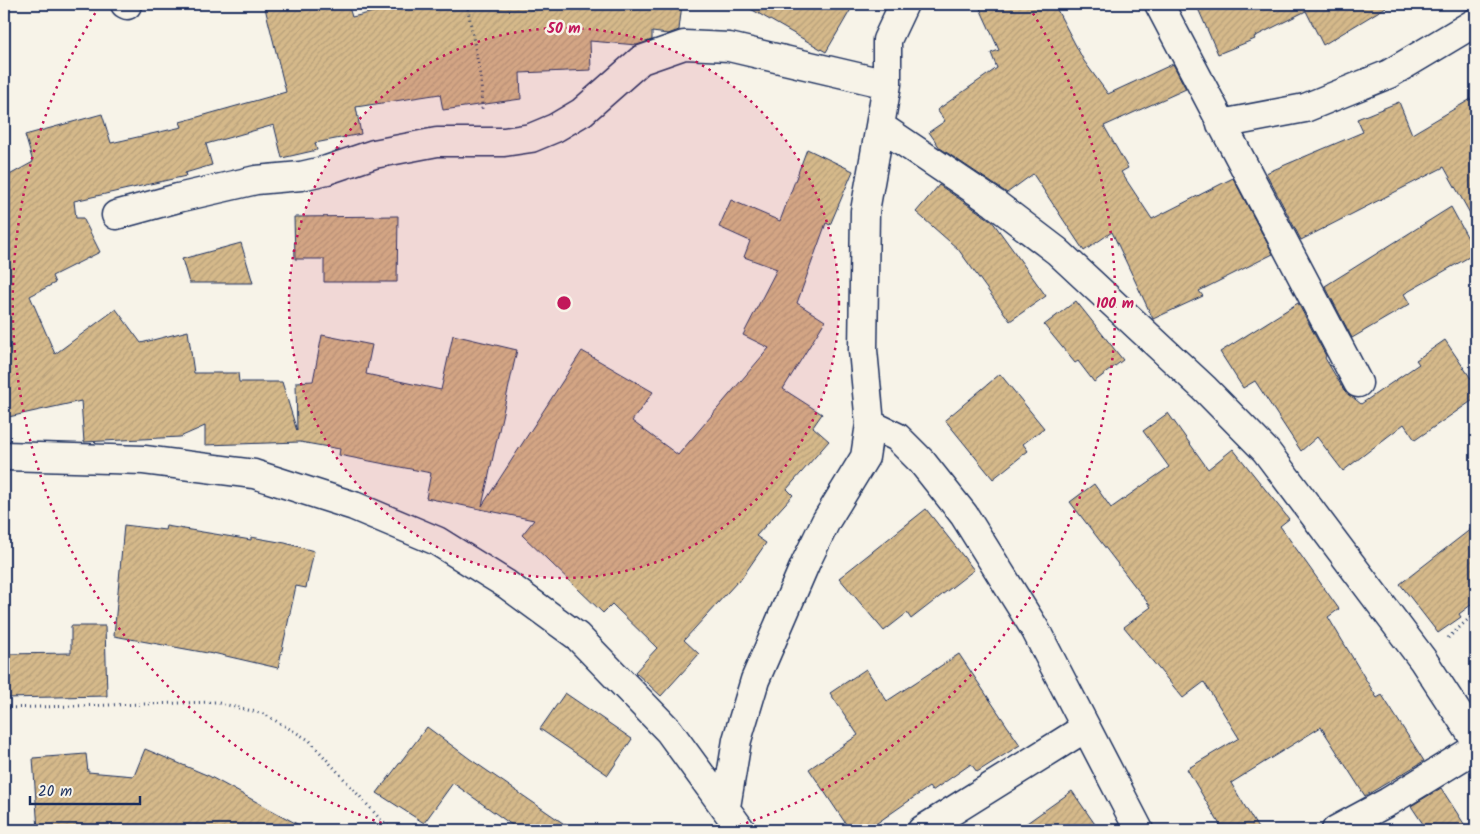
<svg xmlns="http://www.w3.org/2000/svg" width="1480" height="834" viewBox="0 0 1480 834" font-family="Kalam,sans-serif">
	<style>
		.building { fill: url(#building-hatch); stroke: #1b2f5e }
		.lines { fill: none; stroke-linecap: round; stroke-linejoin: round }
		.street-casing { stroke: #1b2f5e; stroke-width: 31 }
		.path { stroke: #1b2f5e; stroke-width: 3; stroke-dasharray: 1 4; stroke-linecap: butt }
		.street { stroke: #f7f3e8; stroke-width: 28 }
		.ring { fill: none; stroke: #c2185b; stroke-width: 2.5; stroke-dasharray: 2.5 5 }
		.centre { fill: #c2185b; stroke: #f7f3e8; stroke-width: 2.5 }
		.ring-label { font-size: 15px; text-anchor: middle; font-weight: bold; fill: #c2185b; stroke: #f7f3e8; stroke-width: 5; stroke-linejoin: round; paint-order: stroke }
	</style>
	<defs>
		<pattern id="building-hatch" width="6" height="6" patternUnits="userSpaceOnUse" patternTransform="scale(1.25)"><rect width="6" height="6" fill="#d5b98a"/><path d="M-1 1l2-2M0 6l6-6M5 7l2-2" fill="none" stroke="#b69f7a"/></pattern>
	</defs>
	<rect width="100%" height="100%" fill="#f7f3e8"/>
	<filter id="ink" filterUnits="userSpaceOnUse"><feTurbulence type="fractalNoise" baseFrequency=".02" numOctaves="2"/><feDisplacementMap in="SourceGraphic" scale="10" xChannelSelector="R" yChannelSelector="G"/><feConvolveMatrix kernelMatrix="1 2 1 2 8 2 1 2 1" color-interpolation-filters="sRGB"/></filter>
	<g filter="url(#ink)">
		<path class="building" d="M264,4H348L352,17L408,4H682L679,30L668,34L652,32V40L637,45L590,41L591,70L520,73L521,99L443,110L440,94L356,107L361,134L315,143L317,150L282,158L274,125L206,144L212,165L185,173L186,176L74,201L76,218H83L100,252L52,276L55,283L30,296L55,354L116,309L141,343L188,331L194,373H238L239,382H282L297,431L296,382L313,381L322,335L372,345L366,374L441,390L453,335L517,350L482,506L582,351L653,392L632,421L678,455L769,348L743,335L777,269L744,257L750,241L719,227L731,200L780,221L807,149L853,171L830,225L826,223L797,303L825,321L783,389L822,414L813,427L829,441L787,489L793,495L756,536L766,543L739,582L738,581L684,640L699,654L661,696L635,672L657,648L612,604L603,613L522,535L534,520L426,498L431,473L339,455L340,449L300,442L205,445V426L180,437L84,442L81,401L4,418V178L33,162L25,135L102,114L111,143L182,127L180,122L286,92Z
			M742,4H854L826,52Z
			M978,4H1054L1084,61L1108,94L1173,64L1186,89L1104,126L1128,168L1121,172L1152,219L1233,178L1273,254L1199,291L1203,296L1153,319L1112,232L1084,251L1033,174L1007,193L940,148L929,132L945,121L937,110L997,68L991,53L999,50Z
			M1196,4H1391L1323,45L1306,11L1254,37L1255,39L1218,54Z
			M1476,96V224L1444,167L1301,240L1266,173L1363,132L1357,119L1399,102L1412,134Z
			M939,185L992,221L1046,296L1010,321L958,249L916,212Z
			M1451,207L1476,253L1404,294L1410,304L1352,338L1325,286Z
			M398,216L397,282H324V259H295L294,217Z
			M241,243L253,283H189L182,259Z
			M1076,301L1123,360L1094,382L1078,361L1075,363L1044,325Z
			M1298,303L1326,356L1325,358L1344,390L1361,404L1419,364L1416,360L1445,340L1476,386V398L1415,440L1404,424L1343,471L1317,437L1301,451L1255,381L1243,388L1220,352Z
			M1000,374L1044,428L1023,444L1028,451L993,479L945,420Z
			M1168,413L1208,469L1233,449L1289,519L1280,526L1339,609L1328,617L1377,698L1382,695L1424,761L1365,796L1321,727L1231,783L1259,830H1223L1187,769L1239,738L1204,682L1183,698L1124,627L1151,607L1070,502L1094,484L1111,508L1169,467L1143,431Z
			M926,509L974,570L911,619L907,613L884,631L839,578Z
			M124,525L165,530L166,526L251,540V537L285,543L314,551L306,588L296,586L278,668L213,653V654L114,636Z
			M1476,525V601L1459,614L1461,617L1438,633L1400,584Z
			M71,626H105L107,696L4,698V654L71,653Z
			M959,654L1020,745L977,772L971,764L932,791L929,787L867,830H850L809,769L858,735L830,693L866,669L887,701Z
			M565,693L632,739L608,775L540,729Z
			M427,727L470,759L573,830H519L453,783L424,823L377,793Z
			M145,749L209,776L308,830H38L33,758L86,754L88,772L134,776Z
			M1441,788L1468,830H1427L1411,806Z
			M1072,791L1099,830H1017Z"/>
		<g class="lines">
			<g class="street-casing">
				<path id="street" d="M125,4L127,5
					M904,4L887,40V84L880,126L994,203L1057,251L1205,389L1266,451L1423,660L1476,741
					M1159,4L1358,383
					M1221,124L1305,108L1389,74L1476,22
					M116,215L178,198L256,180L301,176L327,170L374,154L437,142H504L531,138L555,128L582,112L641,60L684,45L729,47L887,84
					M870,424L897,437L922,462L964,515L1035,629L1139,830
					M4,456L144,460L254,474L354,506L437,541L506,584L577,636L669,731L741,830
					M726,807L737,740L755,680L806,562L826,521L865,457L870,424L863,350L865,211L880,126
					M922,830L1085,728
					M1336,830L1388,802L1476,748"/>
			</g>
			<path class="path" d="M467,4L481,80L482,109
				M1448,638L1476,612
				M4,708L215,702L264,714L309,740L390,830"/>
			<use href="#street" class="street"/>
		</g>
	</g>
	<circle cx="564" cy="303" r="275" fill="#c2185b" fill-opacity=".12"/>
	<g class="ring">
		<circle cx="564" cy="303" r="275"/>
		<path d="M403 830A551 551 0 0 1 99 7M1029 7A551 551 0 0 1 725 830"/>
	</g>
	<circle cx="564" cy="303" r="8" class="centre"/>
	<g class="ring-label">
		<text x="564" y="33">50 m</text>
		<text x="1115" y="308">100 m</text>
	</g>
	<rect width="1480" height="834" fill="none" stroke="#f7f3e8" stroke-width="20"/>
	<rect x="10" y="10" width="1460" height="814" fill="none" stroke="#1b2f5e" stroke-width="2" filter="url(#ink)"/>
	<path d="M30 796v8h110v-8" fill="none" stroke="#1b2f5e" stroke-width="2.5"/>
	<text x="38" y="796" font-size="15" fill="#1b2f5e" stroke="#f7f3e8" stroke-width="4" paint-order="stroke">20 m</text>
</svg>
